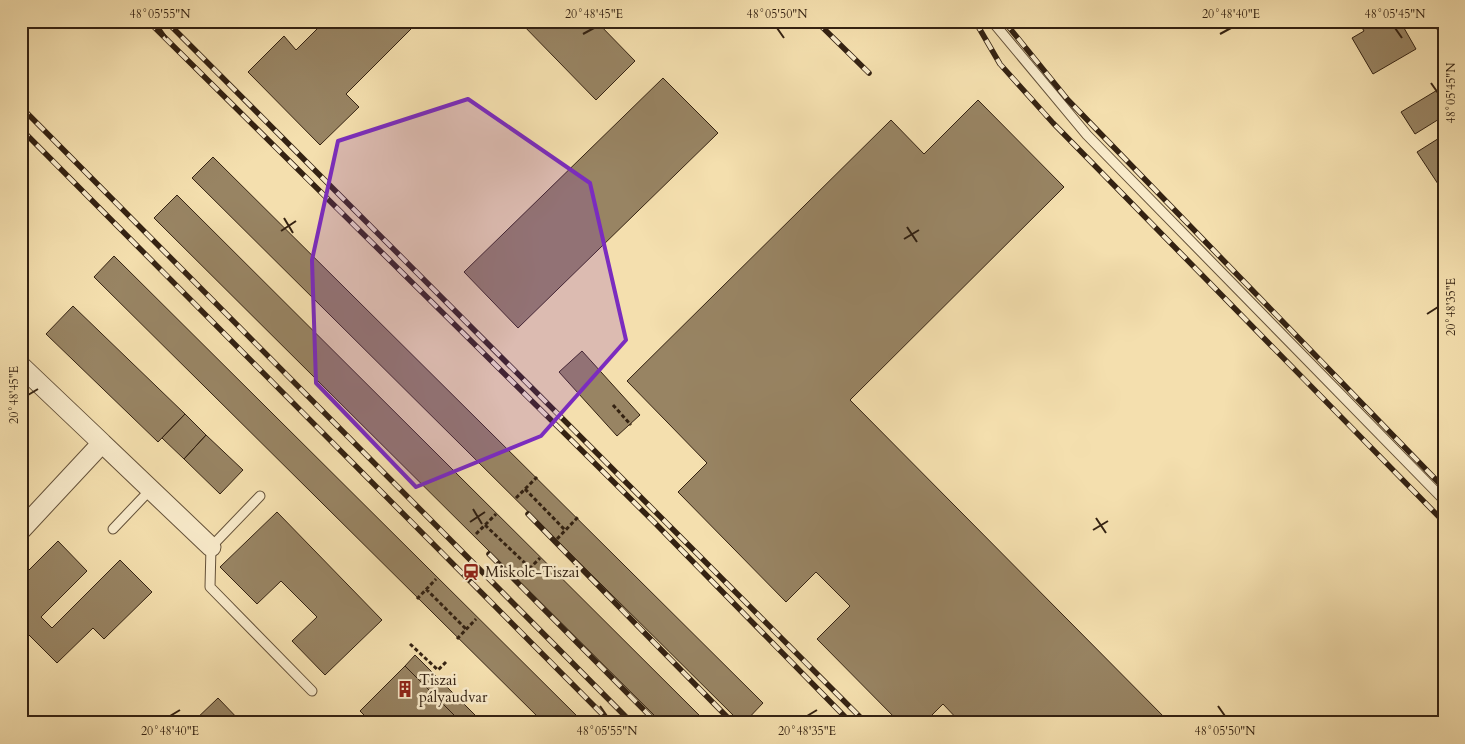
<svg xmlns="http://www.w3.org/2000/svg" width="1465" height="744" viewBox="0 0 1465 744" font-family="Cardo,serif">
	<style>
		.building { fill: #988463; stroke: #342212 }
		.lines { fill: none; stroke-linecap: round; stroke-linejoin: round }
		.lane-casing { stroke: #645139; stroke-width: 11 }
		.street-casing { stroke: #645139; stroke-width: 21 }
		.path { stroke: #342212; stroke-width: 3; stroke-dasharray: 4 2.5; stroke-linecap: butt }
		.lane { stroke: #f8eaca; stroke-width: 9 }
		.street { stroke: #f8eaca; stroke-width: 19 }
		.rail-casing { stroke: #342212; stroke-width: 5.5 }
		.rail { stroke: #f8eaca; stroke-width: 4; stroke-dasharray: 11; stroke-linecap: butt }
		.marked { fill: #7b2cbf; fill-opacity: 0.2; stroke: #7b2cbf; stroke-width: 4; stroke-linejoin: round }
		.ticks { fill: none; stroke: #342212; stroke-width: 2 }
		.labels { text-anchor: middle; dominant-baseline: central; stroke-width: 5; stroke-linejoin: round; paint-order: stroke }
		.poi-label { font-size: 15px; fill: #342212; stroke: #f8eaca; text-anchor: start }
		.neatline { fill: none; stroke: #342212; stroke-width: 2 }
		.ticks-label { font-size: 12px; text-anchor: middle; fill: #342212 }
	</style>
	<rect width="100%" height="100%" fill="#f4dfae"/>
	<filter id="stains"><feTurbulence type="fractalNoise" baseFrequency=".004" numOctaves="4"/><feColorMatrix values="0 0 0 0 .2 0 0 0 0 .09 0 0 0 0 .02 0 0 0 .5 -.17"/></filter>
	<radialGradient id="worn" r=".72"><stop offset=".6" stop-color="#630" stop-opacity="0"/><stop offset="1" stop-color="#630" stop-opacity=".3"/></radialGradient>
	<path class="building" d="M325,21H419L346,94L359,107L320,145L248,72L284,36L296,50Z
		M519,21H596L635,61L596,100Z
		M1358,21H1400L1416,49L1373,74L1352,38L1364,31Z
		M663,78L718,133L518,328L464,272Z
		M1439,89L1444,97V116L1415,134L1401,112Z
		M978,100L1064,187L850,400L1170,723H961L943,704L924,723H900L817,639L850,606L816,572L786,602L678,492L707,463L627,381L891,120L924,154Z
		M1444,135V184L1440,187L1417,152Z
		M213,157L763,703L744,723H741L192,178Z
		M177,195L707,723H662L154,218Z
		M114,256L584,723H544L94,277Z
		M73,306L185,414L158,442L46,334Z
		M582,351L640,415L617,436L559,372Z
		M185,414L206,435L184,459L162,438Z
		M206,435L243,470L220,494L184,459Z
		M277,512L382,620L325,675L292,641L317,617L281,581L257,604L220,567Z
		M58,541L87,571L41,617L52,628L120,560L152,592L104,639L93,628L57,663L21,627V578Z
		M415,655L483,723H462L405,666Z
		M405,666L462,723H372L360,711Z
		M218,698L242,723H192Z"/>
	<g class="lines">
		<g class="lane-casing">
			<path id="lane" d="M992,21L1087,135L1444,500
				M260,496L211,547L210,587L312,691
				M113,529L151,489"/>
		</g>
		<g class="street-casing">
			<path id="street" d="M1443,21L1444,22
				M21,366L102,443L21,530
				M102,443L211,547"/>
		</g>
		<path class="path" d="M613,405L631,425
			M525,489L565,530
			M516,498L537,477
			M485,525L530,568
			M476,534L496,514
			M557,539L578,517
			M520,578L540,558
			M426,589L466,629
			M417,599L436,579
			M457,639L476,619
			M410,644L438,670L446,662"/>
		<use href="#lane" class="lane"/>
		<use href="#street" class="street"/>
		<g class="rail-casing">
			<path id="rail" d="M148,21L654,522L851,723
				M166,21L866,723
				M816,21L869,73
				M975,21L1000,64L1053,123L1444,522
				M1004,21L1068,100L1444,488
				M21,107L632,723
				M21,129L611,723
				M528,514L733,723
				M489,554L657,723"/>
		</g>
		<use href="#rail" class="rail"/>
	</g>
	<path class="marked" d="M468,99L590,183L626,340L541,436L416,487L316,383L312,260L338,141Z"/>
	<path class="ticks" d="M160,28L167,38M777,28L784,38M1395,28L1402,38M583,34L594,28M1220,34L1231,28M1431,83L1438,93M284,218L293,233M907,227L917,242M281,231L296,221M904,239L919,230M1427,314L1438,307M28,395L38,389M473,509L482,524M1096,518L1106,533M470,522L485,512M1093,530L1108,521M600,706L607,716M1218,706L1225,716M170,716L180,710M807,716L817,710"/>
	<defs>
		<g id="station-bare" transform="scale(1.35)"><path d="M-3-6H3Q5-6 5-4V2Q5 4 3 4L4.5 6H3L1.5 4h-3L-3 6H-4.5L-3 4Q-5 4-5 2V-4Q-5-6-3-6ZM-3.5-4v3h7v-3ZM-3.5 1v1.5H-2V1ZM2 1v1.5H3.5V1Z" fill="#8f2418" stroke="#f8eaca" stroke-width="2.5" paint-order="stroke"/></g>
		<g id="building-bare" transform="scale(1.35)"><path d="M-4-6H4V6H1V3H-1V6H-4ZM-2.5-4.3h1.7v1.8h-1.7ZM.8-4.3h1.7v1.8H.8ZM-2.5-1h1.7V.8h-1.7ZM.8-1h1.7V.8H.8Z" fill="#8f2418" stroke="#f8eaca" stroke-width="2.5" paint-order="stroke"/></g>
	</defs>
	<g fill-rule="evenodd">
		<use href="#station-bare" x="471" y="572"/>
		<use href="#building-bare" x="405" y="689"/>
	</g>
	<g class="labels">
		<g class="poi-label">
			<text x="485" y="572">Miskolc-Tiszai</text>
			<text x="419" y="680">Tiszai<tspan x="419" dy="17">pályaudvar</tspan></text>
		</g>
	</g>
	<rect width="1465" height="744" fill="none" stroke="#f4dfae" stroke-width="55"/>
	<rect x="28" y="28" width="1410" height="688" class="neatline"/>
	<g class="ticks-label">
		<text x="160" y="18">48°05'55"N</text>
		<text x="594" y="18">20°48'45"E</text>
		<text x="777" y="18">48°05'50"N</text>
		<text x="1231" y="18">20°48'40"E</text>
		<text x="1395" y="18">48°05'45"N</text>
		<text transform="translate(1451 93) rotate(-90)" y="4">48°05'45"N</text>
		<text transform="translate(1451 307) rotate(-90)" y="4">20°48'35"E</text>
		<text transform="translate(14 395) rotate(-90)" y="4">20°48'45"E</text>
		<text x="170" y="735">20°48'40"E</text>
		<text x="607" y="735">48°05'55"N</text>
		<text x="807" y="735">20°48'35"E</text>
		<text x="1225" y="735">48°05'50"N</text>
	</g>
	<rect width="100%" height="100%" filter="url(#stains)"/>
	<rect width="100%" height="100%" fill="url(#worn)"/>
</svg>
